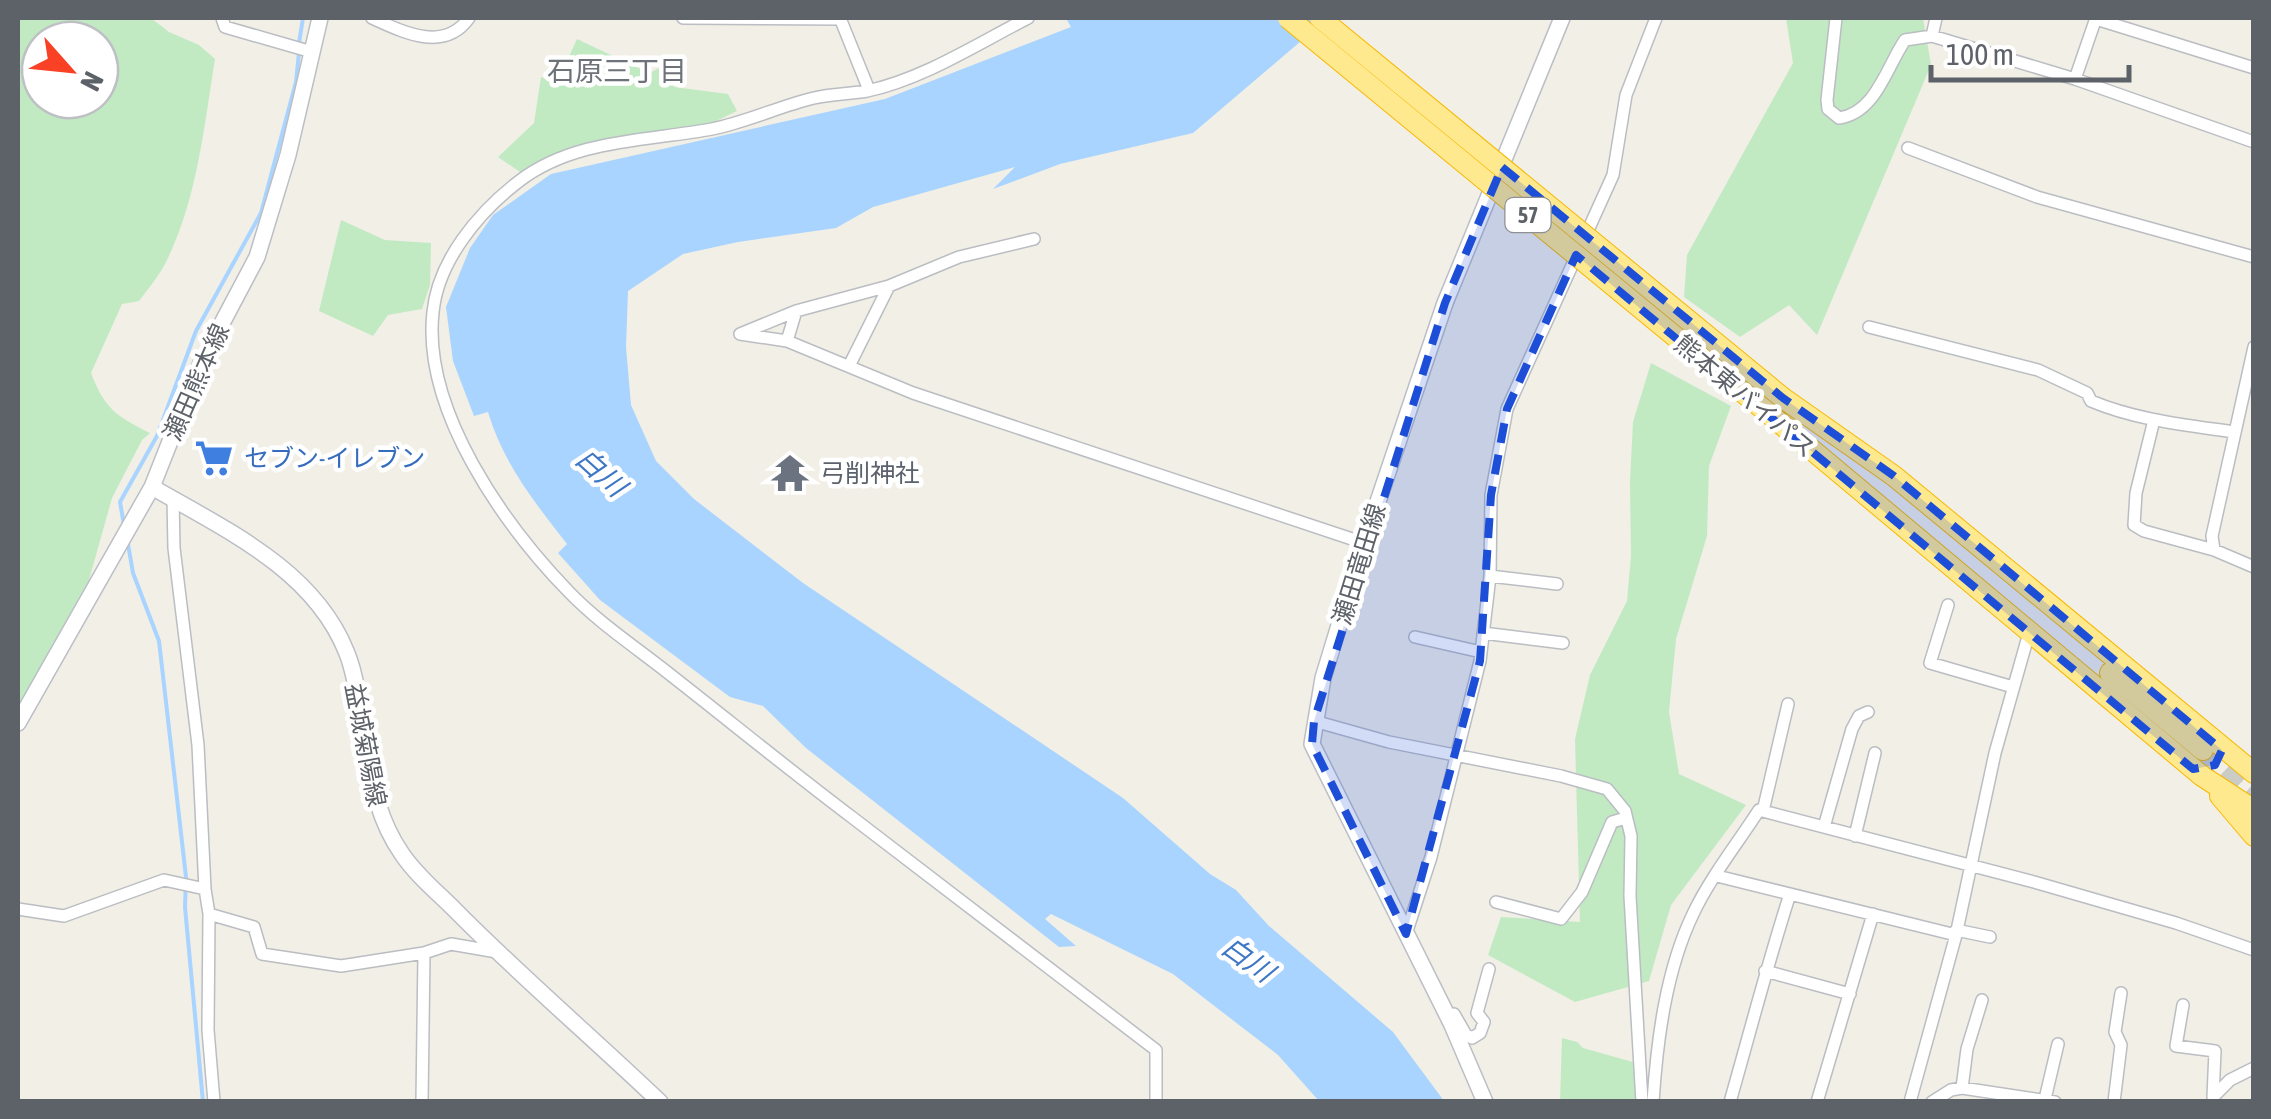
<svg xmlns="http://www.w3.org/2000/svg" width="2271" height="1119" viewBox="0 0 2271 1119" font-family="'Asap Condensed','Noto Sans JP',sans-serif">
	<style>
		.green { fill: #c1eac3; fill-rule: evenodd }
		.water { fill: #a8d4ff }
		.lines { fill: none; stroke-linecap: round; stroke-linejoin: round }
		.stream { stroke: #a8d4ff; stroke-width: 4 }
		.highway-tunnel { stroke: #ccccc6; stroke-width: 20; stroke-dasharray: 20 10; stroke-linecap: butt }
		.street-casing { stroke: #babdc2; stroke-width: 14 }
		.secondary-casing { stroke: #bbbec5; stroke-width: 18 }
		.highway-casing { stroke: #f7b800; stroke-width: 22 }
		.street { stroke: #fff; stroke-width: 11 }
		.secondary { stroke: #fff; stroke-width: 15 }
		.highway { stroke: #ffe98f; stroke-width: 20 }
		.highway-bridge-casing { stroke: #f7b800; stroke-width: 22; stroke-linecap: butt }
		.highway-bridge { stroke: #ffe98f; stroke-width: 20 }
		.marked { fill: #1d4ed8; fill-opacity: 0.2; stroke: #1d4ed8; stroke-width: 8; stroke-dasharray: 20 12; stroke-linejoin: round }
		.labels { text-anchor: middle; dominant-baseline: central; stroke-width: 9; stroke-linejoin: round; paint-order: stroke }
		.shield { fill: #fff; stroke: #8e9095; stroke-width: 2.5 }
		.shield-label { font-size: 22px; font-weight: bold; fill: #5d6168 }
		.street-label { font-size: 25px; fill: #5d6168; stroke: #fff }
		.shop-label { font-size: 25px; fill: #366cbe; stroke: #fff; text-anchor: start }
		.worship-label { font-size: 25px; fill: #5b616d; stroke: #fff; text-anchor: start }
		.neighbourhood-label { font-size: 28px; fill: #6e737a; stroke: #fff }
		.water-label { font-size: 28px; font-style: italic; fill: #3d77c5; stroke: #fff }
	</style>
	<rect width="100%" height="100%" fill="#f1efe6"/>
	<path class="green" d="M18,18H151L169,32L199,45L215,59C204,127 197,200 166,262C159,276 148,289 139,301L122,304L91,373C105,409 116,416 150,433L142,440L112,498L89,580L18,706ZM40,40H100V100H40Z
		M1786,18H1923L1931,65L1817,335L1789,305L1740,337L1684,297L1687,255L1793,63Z
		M577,39L649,73L666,65L674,87L728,94L737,111L710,124L589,142L523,174L498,157L534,123L541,77L557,83Z
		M341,220L385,240L431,243L430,285L422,309L388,315L373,336L319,311Z
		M1651,363L1731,406L1709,466L1707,536L1676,639L1669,712L1679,774L1746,805L1671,905L1649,981L1575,1002L1488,955L1501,917L1580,922L1575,739L1590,675L1627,601L1631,556L1630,481L1633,422Z
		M1562,1038L1577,1042L1583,1048L1647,1066L1645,1101L1560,1102Z"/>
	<path class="water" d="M1072,18H1328L1193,133L1060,164L993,189L1015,167L873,207L836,228L738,242L683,254L628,291L626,347L631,405L656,461L694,499L803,583L1123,798L1210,874L1236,890L1269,926L1393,1032L1444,1101H1319L1278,1055L1173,974L1051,914L1045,919L1076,946L1059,947L806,748L763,706L730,697L600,600L558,553L567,544C535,503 503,463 488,412L474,416L453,361L446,307L470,248L493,215L551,174L885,99L1071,27L1067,20Z"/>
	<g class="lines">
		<path class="stream" d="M299,43L303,18
			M124,525L120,502L157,436L196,331L261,213L296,82L299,53
			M128,544L133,573L159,641L186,877L185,907L203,1102"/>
		<path class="highway-tunnel" d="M2203,750L2254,798"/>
		<g class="street-casing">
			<path id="street" d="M222,18L225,27L312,52
				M372,18C403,32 444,53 469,18
				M683,18L840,19
				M840,18L869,90
				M1028,18C977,44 923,79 867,91C849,94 831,94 814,98C780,106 747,122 712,129C647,141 573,139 518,182C478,213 438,261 433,312C422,410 504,525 569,592C600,624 637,648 672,676C732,723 792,772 853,818C954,895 1055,973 1156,1050V1102
				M1836,18L1827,100L1828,109L1839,118C1876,113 1887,66 1905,40L1932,36
				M1936,18L1932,36L2075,79L2254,142
				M2096,19L2254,68
				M2075,79L2096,18
				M1908,148L2037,197L2254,257
				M796,311L787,341L740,334L796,311L889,286L959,257L1034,239
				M1869,327L2038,370L2087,393L2091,401C2136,420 2186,425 2234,432
				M787,341L913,393L1364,543
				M2254,347L2212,536L2214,550L2254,567
				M849,366L889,286
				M2154,420L2136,493L2134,525L2144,531L2214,550
				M173,499L174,548L198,745L205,889L209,914L208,1030L214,1102
				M1490,576L1557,584
				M1948,605L1930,663L2013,687
				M1483,633L1563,643
				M1415,637L1481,652
				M1314,721L1389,742L1561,776L1607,789L1625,811L1631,836L1630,896L1642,1102
				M1763,811L1788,704
				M1824,827L1852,729L1859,716L1868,712
				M1855,836L1875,753
				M1717,876L1956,935
				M1496,902L1561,919L1582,892L1612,822L1626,818
				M18,909L64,916L164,880L205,889
				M209,914L254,927L262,954L341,966L424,953L451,944L497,952
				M1956,930L1990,937
				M1406,934L1431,857L1480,661L1490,576L1491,495L1507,409L1613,175L1626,95L1656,18
				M1765,971L1850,994
				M2183,1005L2176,1046L2215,1051L2213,1097
				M1454,1014L1466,1035L1472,1038L1480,1033L1484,1022L1477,1013L1489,969
				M1962,1088L1967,1049L1982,1000
				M2213,1097L2230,1080L2254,1068
				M2045,1099L2058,1044
				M422,1102L424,953
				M1653,1102C1657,1040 1666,970 1693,914C1710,878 1737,844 1759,810L2034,882L2176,923L2254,950
				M1730,1102C1750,1032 1768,962 1790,894
				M1817,1102L1873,914
				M1910,1102L1956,935L1995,753L2029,633
				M1932,1102L1951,1090L1962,1088L2055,1102
				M2114,1102L2121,1045L2115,1032L2121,993"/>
		</g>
		<g class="secondary-casing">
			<path id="secondary" d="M152,487C224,529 313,569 346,651C356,674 358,701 363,725C372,774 373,812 402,854C416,875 437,892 454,909C520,976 592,1037 660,1102
				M18,723L152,487L201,363L257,257L288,155L320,18
				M1485,1102L1452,1025L1312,744L1323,678L1364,543L1445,303L1562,18"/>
		</g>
		<g class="highway-casing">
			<path id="highway" d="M1783,398L1894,476L2254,773
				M1768,413L2202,776L2254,810
				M2110,673L2203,750
				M2220,796L2254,836"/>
		</g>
		<use href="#street" class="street"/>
		<use href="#secondary" class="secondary"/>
		<use href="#highway" class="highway"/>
		<g class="highway-bridge-casing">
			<path id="highway-bridge" d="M1288,18L1768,413
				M1320,18L1783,398"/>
		</g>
		<use href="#highway-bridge" class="highway-bridge"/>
	</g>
	<path class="marked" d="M1502,167L1783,398L1894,476L2222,750L2215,765L2193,769L1576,255L1507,409L1491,495L1480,661L1406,934L1312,744L1314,721L1445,303Z"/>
	<defs>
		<g id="supermarket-bare" transform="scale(3)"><path d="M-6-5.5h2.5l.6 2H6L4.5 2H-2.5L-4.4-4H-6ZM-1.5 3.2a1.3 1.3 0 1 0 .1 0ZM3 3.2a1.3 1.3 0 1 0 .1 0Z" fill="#3f7fe0" stroke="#fff" stroke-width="2.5" paint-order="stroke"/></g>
		<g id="temple-bare" transform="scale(3)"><path d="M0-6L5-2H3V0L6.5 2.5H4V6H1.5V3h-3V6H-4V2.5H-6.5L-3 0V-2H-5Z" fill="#6b7280" stroke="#fff" stroke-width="2.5" paint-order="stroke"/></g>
	</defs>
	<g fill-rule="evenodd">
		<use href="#supermarket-bare" x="214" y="458"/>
		<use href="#temple-bare" x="790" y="473"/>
	</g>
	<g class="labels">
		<rect class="shield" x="1505.5" y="198" width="45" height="34" rx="8"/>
		<g class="shield-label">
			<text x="1528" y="215">57</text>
		</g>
		<g class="street-label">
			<text transform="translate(196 382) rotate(-66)">瀬田熊本線</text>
			<text transform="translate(1745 396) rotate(40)">熊本東バイパス</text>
			<text transform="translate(1359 564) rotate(-73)">瀬田竜田線</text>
			<text transform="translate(366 745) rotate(79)">益城菊陽線</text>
		</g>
		<g class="shop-label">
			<text x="244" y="458">セブン-イレブン</text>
		</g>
		<g class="worship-label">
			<text x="820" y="473">弓削神社</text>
		</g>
		<g class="neighbourhood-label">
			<text x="617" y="71">石原三丁目</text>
		</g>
		<g class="water-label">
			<text transform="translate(601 472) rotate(42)">白川</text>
			<text transform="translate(1248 959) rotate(36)">白川</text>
		</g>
	</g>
	<rect width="2271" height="1119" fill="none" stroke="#5d6168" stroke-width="40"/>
	<g transform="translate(70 70) rotate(117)"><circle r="48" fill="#ffffff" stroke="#bec0c3" stroke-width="2.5"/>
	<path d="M0-8L18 38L0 25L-18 38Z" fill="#f84125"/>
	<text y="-15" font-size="28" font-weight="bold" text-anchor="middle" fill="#5d6168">N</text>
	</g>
	<path d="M1931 65v15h198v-15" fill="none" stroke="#5d6168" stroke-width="5"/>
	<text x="1946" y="65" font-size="30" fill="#5d6168" stroke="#ffffff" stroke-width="8" paint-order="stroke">100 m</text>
</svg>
